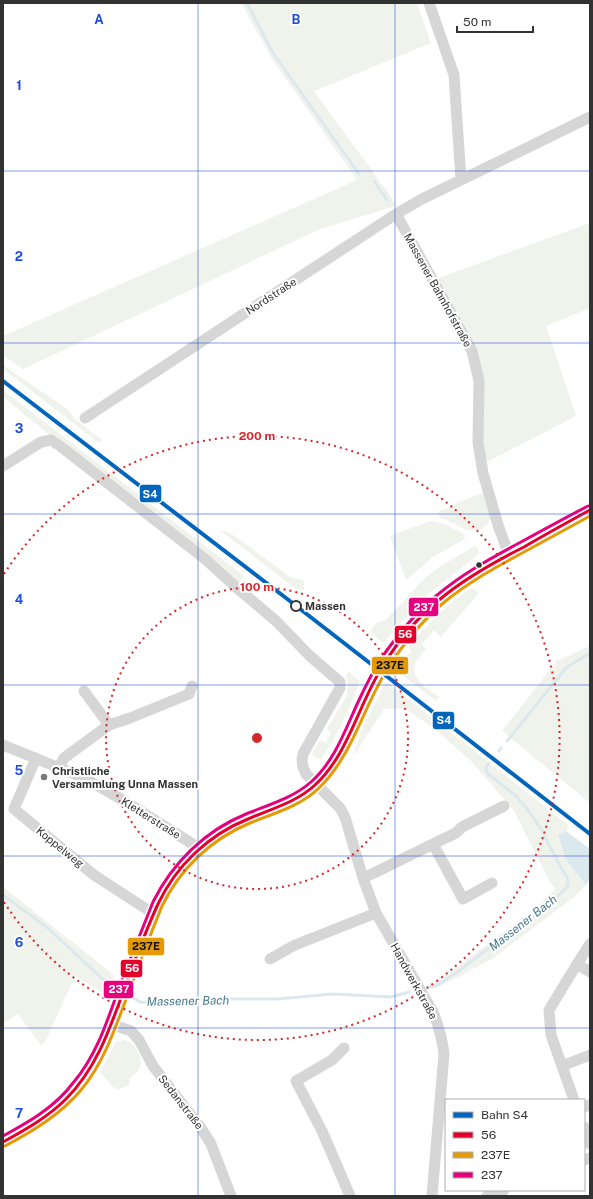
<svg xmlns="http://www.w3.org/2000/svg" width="593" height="1199" viewBox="0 0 593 1199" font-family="'Public Sans',sans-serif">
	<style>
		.green { fill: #f0f2ec }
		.water { fill: #dbe9ee }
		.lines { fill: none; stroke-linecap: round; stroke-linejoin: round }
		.stream { stroke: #dbe9ee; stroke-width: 3 }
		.street { stroke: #d6d6d6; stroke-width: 11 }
		.secondary { stroke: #cfcfcf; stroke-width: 15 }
		.bus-1-casing { stroke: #fff; stroke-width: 6 }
		.bus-2-casing { stroke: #fff; stroke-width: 6 }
		.bus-3-casing { stroke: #fff; stroke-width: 6 }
		.bus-1 { stroke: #e4002b; stroke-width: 3 }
		.bus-2 { stroke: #e39a05; stroke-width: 3 }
		.bus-3 { stroke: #e5007d; stroke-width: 3 }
		.rail-1-casing { stroke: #fff; stroke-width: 7 }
		.rail-1 { stroke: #0065bd; stroke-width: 4 }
		.grid { fill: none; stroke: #1d4ed8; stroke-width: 1; stroke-opacity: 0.55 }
		.ring { fill: none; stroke: #d62828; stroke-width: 2; stroke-dasharray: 2 4 }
		.bus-dot { fill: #323232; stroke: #fff; stroke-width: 1.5 }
		.stop-dot { fill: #fff; stroke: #323232; stroke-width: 2 }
		.poi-dot { fill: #7a7a7a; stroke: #fff; stroke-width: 1.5 }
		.labels { text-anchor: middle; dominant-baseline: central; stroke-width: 4; stroke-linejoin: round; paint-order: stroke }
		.street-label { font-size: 11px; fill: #323232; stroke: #fff }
		.stop-label { font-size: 11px; font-weight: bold; fill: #323232; stroke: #fff; text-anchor: start }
		.poi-label { font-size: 11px; font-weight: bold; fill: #323232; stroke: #fff; text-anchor: start }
		.water-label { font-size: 12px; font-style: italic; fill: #46798f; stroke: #fff }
		.grid-label { font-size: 13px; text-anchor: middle; font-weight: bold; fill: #1d4ed8; stroke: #fff; stroke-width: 4; stroke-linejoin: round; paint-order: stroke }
		.centre { fill: #d62828; stroke: #fff; stroke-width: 2 }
		.ring-label { font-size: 12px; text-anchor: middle; font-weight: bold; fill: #d62828; stroke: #fff; stroke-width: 4; stroke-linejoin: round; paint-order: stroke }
		.line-badge { stroke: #fff; stroke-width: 1.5 }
		.badge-label { font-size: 11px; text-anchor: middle; font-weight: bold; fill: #fff }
		.pale-badge-label { font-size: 11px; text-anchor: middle; font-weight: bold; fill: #111 }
	</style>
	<rect width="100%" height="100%" fill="#fff"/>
	<path class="green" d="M241,3H417L431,43L314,91L391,197L396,206L320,229L23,369L3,355V336L357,180L272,59Z
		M590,223V308L546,326L576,416L487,462L481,439L483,381L436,279Z
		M3,365L67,409L74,418L102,440L99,443L3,369Z
		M3,390L244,576L238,584L153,512L47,433L3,397Z
		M484,492L491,518L488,524L479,530H467L451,522L441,518L438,512Z
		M431,521L444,524L463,533L465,539L433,557L406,580L390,536Z
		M222,530L235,536L290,577L304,580V590L296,589L221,531Z
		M475,546L478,548L479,554L422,599L383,643L370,632L376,623L386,620L425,578L439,567Z
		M472,588L479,593L441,637L434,630L422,644L426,649C423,653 417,659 415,664C410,680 429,689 439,697L436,701L396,670L411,651L409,645C428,624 448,603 472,588Z
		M590,646V803L502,731L557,661Z
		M349,672L360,682C349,708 338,736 321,759L316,758L312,754L320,740L326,743L331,733L327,729L346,697L348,686L346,676Z
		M386,682L495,767L569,826L566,831L558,835L566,860L586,885L574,897L492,959L454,979L432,989L428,985L440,980L537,907L556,889L551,884L514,811L471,761L435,729L404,708L384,709L353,757L360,733Z
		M3,887L114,975L107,995L75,976L45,1042L41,1045L18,1014L3,1023Z
		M124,1040C134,1042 144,1057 140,1067C138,1073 133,1075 129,1079L130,1084L119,1090L113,1087L100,1072L116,1042Z"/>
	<path class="water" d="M566,831L590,849V880H589L586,885L566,860L558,835Z"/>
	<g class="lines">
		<path class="stream" d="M247,3L273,53L359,174
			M374,181L387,200
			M507,741L567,667L590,653
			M499,751L501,748
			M3,895L49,929L107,983L119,990
			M428,987L438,985L460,970L542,908L550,904L567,887L568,882L567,877L560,866L541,829L528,810L515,795L488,774L486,770V767L489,763
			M127,994L140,1002L162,1003L227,999H277L333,994L391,997L409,992"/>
		<path class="street" d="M429,3L454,75L461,180
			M396,214L472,351L479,381L478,442L483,473L498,525L509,555
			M85,418L396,214L422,199L590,117
			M3,466L41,442L51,440L60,446L205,559L236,587L276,621L310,656L340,682V688L303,754L302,760L303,767L306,774L340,808L345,817L363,878L376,913L433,1012C439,1027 442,1037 444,1054L432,1196
			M84,691L109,725
			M3,745L84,778L121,799L199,848
			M36,758L14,809L94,875L154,914
			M59,767L64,758L109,725L130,718L189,694L192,686
			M433,844L463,899L492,883
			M363,878L374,873L433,844L456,833L462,827L504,806
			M270,959L295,945L376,913
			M577,964L590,944
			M111,1024L131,1031L139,1040L153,1066L201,1128L211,1144L231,1196
			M344,1048L332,1060L296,1081L322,1131L350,1196
			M562,1066L590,1055
			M574,1100L551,1035L549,1010L577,964L590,972
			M584,1107L590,1105
			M584,1127L590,1144
			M584,1160L590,1158
			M487,1196L504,1190"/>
		<path class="secondary" d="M3,1142C25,1130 48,1117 66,1099C98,1068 111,1025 126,984C131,971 136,959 141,946C150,925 157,900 171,881C189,856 210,836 238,823C264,811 293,804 315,785C348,756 356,708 379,672C393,649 409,628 429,609C455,584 488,566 519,549C543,536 566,523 590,510"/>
		<g class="bus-1-casing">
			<path id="bus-1" d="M3,1142C25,1130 48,1117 66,1099C98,1067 111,1025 126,984C136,957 146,930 158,904C176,866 208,835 248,819C271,809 297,802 315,785C349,754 359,702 384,664C399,640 417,618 439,600C465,578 494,562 524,547C546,534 568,522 590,510"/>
		</g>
		<g class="bus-2-casing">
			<path id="bus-2" d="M5,1146C33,1131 60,1115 81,1090C106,1060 117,1022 131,986C141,959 151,933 162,906C180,869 211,839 250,823C274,813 301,806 319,788C353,755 363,707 388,668C403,644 421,622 442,604C467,583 496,567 524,552C546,540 568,528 590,516"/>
		</g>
		<g class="bus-3-casing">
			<path id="bus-3" d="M3,1136C29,1122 55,1107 73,1083C97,1055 108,1019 120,985C131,957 142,929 153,902C173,862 205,831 246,814C268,805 293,798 311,782C336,760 346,727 360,698C366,685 373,672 380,660C396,637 414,614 436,596C462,574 491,558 521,542C543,530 565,518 588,506"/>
		</g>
		<use href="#bus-1" class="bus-1"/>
		<use href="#bus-2" class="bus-2"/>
		<use href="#bus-3" class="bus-3"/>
		<g class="rail-1-casing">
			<path id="rail-1" d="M3,381L286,598L590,834"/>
		</g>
		<use href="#rail-1" class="rail-1"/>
	</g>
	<path class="grid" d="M198,3V1196M395,3V1196M3,171H590M3,343H590M3,514H590M3,685H590M3,856H590M3,1028H590"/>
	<g class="ring">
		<circle cx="257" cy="738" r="151"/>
		<path d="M4 574A302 302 0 1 1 4 902"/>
	</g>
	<circle class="bus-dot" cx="479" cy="565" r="3.5"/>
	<circle class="stop-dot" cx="296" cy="606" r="5"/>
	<circle class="poi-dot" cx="44" cy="777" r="4"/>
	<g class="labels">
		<g class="street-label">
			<text transform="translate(438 290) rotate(61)">Massener Bahnhofstraße</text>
			<text transform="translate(271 296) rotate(-33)">Nordstraße</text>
			<text transform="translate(151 818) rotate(32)">Kletterstraße</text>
			<text transform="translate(60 847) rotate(39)">Koppelweg</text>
			<text transform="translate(414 981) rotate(61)">Handwerkstraße</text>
			<text transform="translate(181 1102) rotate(52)">Sedanstraße</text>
		</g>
		<g class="stop-label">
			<text x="305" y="606">Massen</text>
		</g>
		<g class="poi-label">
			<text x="52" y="771">Christliche<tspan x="52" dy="13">Versammlung Unna Massen</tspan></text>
		</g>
		<g class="water-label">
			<text transform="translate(523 923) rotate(-38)">Massener Bach</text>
			<text transform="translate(188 1001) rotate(-1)">Massener Bach</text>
		</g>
	</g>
	<g class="grid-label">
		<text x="99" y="24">A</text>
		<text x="296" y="24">B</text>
		<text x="19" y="90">1</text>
		<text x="19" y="261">2</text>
		<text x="19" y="433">3</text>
		<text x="19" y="604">4</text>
		<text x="19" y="775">5</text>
		<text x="19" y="947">6</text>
		<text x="19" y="1118">7</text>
	</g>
	<circle cx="257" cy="738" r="6" class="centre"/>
	<g class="ring-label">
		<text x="257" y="440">200 m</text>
		<text x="257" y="591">100 m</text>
	</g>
	<g class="line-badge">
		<rect x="139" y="484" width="23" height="19" rx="4" fill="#0065bd"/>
		<rect x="408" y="597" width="31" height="20" rx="4" fill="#e5007d"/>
		<rect x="394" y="625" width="23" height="19" rx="4" fill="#e4002b"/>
		<rect x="371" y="656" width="38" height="19" rx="4" fill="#e39a05"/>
		<rect x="432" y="711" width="23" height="19" rx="4" fill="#0065bd"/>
		<rect x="127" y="937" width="38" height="19" rx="4" fill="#e39a05"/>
		<rect x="120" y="959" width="23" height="19" rx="4" fill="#e4002b"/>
		<rect x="103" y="980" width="31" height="19" rx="4" fill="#e5007d"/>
	</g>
	<g class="badge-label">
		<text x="150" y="498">S4</text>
		<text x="424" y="611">237</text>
		<text x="405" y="638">56</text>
		<text x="444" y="724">S4</text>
		<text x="132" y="972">56</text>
		<text x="119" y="993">237</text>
	</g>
	<g class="pale-badge-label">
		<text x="390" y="669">237E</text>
		<text x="146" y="950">237E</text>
	</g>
	<rect width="593" height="1199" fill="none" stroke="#323232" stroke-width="8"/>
	<rect x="445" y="1099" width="140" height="92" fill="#ffffff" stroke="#adadad"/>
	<rect x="453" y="1112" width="20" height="6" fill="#0065bd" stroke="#adadad"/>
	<text x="481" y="1119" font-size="12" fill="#323232">Bahn S4</text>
	<rect x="453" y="1132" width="20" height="6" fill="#e4002b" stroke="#adadad"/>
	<text x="481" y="1139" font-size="12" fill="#323232">56</text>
	<rect x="453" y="1152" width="20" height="6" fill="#e39a05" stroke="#adadad"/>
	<text x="481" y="1159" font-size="12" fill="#323232">237E</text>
	<rect x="453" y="1172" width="20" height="6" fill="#e5007d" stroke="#adadad"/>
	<text x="481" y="1179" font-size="12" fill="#323232">237</text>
	<path d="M457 26v6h76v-6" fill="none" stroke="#323232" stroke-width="2"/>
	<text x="463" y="26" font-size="12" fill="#323232" stroke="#ffffff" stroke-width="3" paint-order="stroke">50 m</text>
</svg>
